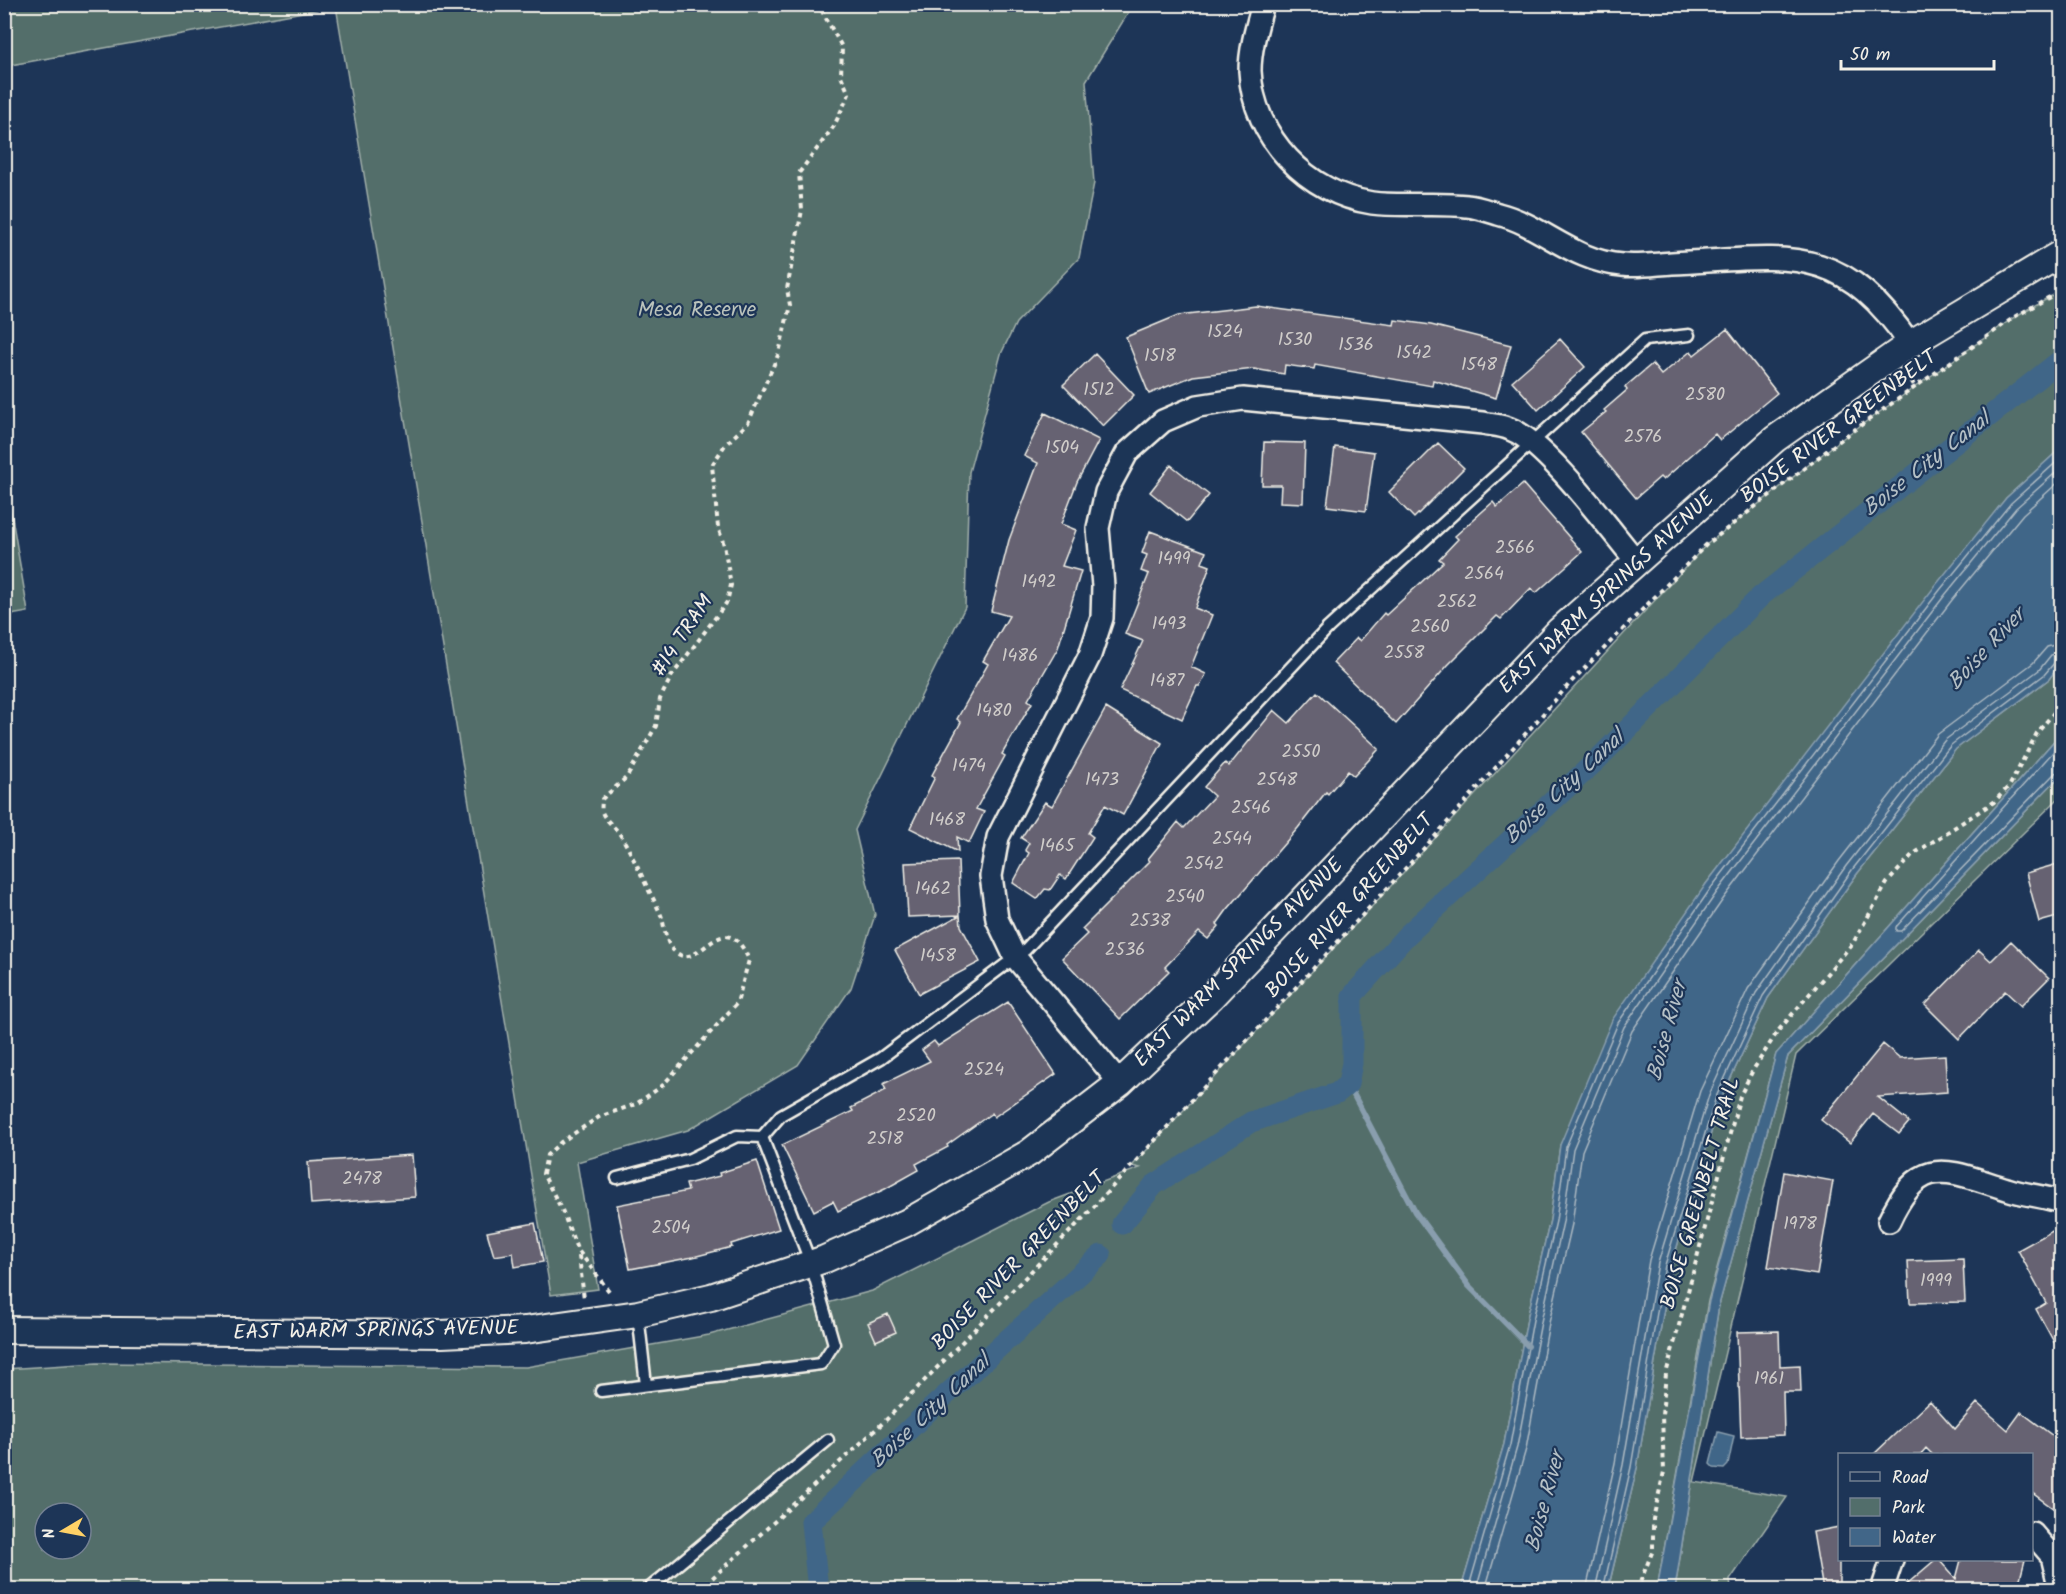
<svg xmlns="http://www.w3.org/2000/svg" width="2066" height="1594" viewBox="0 0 2066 1594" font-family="Kalam,sans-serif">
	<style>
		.green { fill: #526e6b; stroke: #a3b0aa; stroke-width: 1.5; fill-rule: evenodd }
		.water { fill: #416688; stroke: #899eae; stroke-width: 1.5 }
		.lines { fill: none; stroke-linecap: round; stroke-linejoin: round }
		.shore { stroke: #acb9c2; stroke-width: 1.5 }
		.stream { stroke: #899eae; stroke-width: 6 }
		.canal { stroke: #416688; stroke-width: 21 }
		.building { fill: #666272; stroke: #f4f1e8; stroke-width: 1.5 }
		.service-casing { stroke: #f4f1e8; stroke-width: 15 }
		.minor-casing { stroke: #f4f1e8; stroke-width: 26 }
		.tertiary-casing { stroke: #f4f1e8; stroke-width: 30 }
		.path { stroke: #f4f1e8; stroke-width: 4; stroke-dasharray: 4.5 4.5; stroke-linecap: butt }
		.service { stroke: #1d3557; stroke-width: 10 }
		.minor { stroke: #1d3557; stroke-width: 21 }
		.tertiary { stroke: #1d3557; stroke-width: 26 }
		.labels { text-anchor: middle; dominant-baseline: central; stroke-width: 4.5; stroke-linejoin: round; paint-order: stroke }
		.number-label { font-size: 18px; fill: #d0cdca }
		.park-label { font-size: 21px; fill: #bbc3bc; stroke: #1d3557 }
		.street-label { font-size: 21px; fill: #f4f1e8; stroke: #1d3557 }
		.water-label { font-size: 22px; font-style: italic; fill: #b5c0c6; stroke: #1d3557 }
	</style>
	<rect width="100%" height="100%" fill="#1d3557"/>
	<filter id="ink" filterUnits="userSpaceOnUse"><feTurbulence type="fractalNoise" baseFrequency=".0167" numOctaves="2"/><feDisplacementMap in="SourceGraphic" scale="12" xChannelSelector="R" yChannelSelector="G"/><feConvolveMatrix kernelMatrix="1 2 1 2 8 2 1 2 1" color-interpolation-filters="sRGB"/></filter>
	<g filter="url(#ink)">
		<path class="green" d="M5,4L1133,5L1086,81L1094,183L1079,258L1016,323L1001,354L969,472L965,607L855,830L875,915L851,988L798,1065L688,1130L577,1162L598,1289L551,1295L336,6L5,66Z
			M2061,290V448L2006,498L1706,884L1560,1145L1550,1220L1527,1319L1504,1444L1461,1589L5,1590V1369L97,1363L526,1367L709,1335L872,1291L1049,1202L1140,1168L1132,1166L1706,545L1847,435L2016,316ZM45,1513H81V1549H45Z
			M5,476L28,612L5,616H4Z
			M2061,663V733L1776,1054L1708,1301L1657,1589L1608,1590L1637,1468L1671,1267L1721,1099L1768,998L1857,874L1956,749L2049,679Z
			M2061,775V796L1796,1055L1694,1482L1787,1497L1730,1580L1731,1589L1675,1590L1719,1305L1788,1056Z"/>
		<path class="water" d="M2061,448V663L2049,679L1956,749L1857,874L1768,998L1721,1099L1671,1267L1637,1468L1608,1589H1461L1504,1444L1527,1319L1550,1220L1560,1145L1612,1020L1706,884L1935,586L2006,498Z
			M2061,733V775L1788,1056L1719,1305L1675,1589H1657L1709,1301L1776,1054Z
			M1718,1432L1734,1436L1728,1465L1724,1469L1714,1468L1710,1464Z"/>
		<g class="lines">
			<path class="shore" d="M2062,742L1896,927V931H1901L2055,773L2062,771
				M1468,1590L1510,1445L1533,1320L1556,1221L1566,1147L1618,1023L1711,888L1940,590L2011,503L2062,457
				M1476,1590L1517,1447L1541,1322L1563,1222L1573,1149L1624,1027L1717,892L1945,595L2016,508L2062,467
				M1485,1590L1526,1449L1549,1323L1572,1224L1582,1151L1632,1031L1724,898L1952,600L2023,514L2062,479
				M1586,1590L1615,1463L1649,1260L1700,1091L1748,989L1839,861L1938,734L2033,663L2047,647L2062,643
				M1595,1590L1623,1465L1658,1263L1709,1095L1756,993L1846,866L1945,740L2039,670L2051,655L2062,652
				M1603,1590L1631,1467L1665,1265L1716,1097L1763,996L1852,870L1951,745L2044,675L2055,662L2062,660"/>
			<path class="stream" d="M1348,1084L1415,1212L1469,1286L1528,1346"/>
			<path class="canal" d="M1122,1224L1154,1185L1251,1122L1337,1093L1348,1084L1352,1063V996L1406,936L1596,761L1761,596L2062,359
				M818,1590L811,1522L935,1405L1101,1255"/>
		</g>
		<path class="building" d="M1256,306L1394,325L1395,320L1431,325L1511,345L1496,398L1433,380L1432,386L1315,365L1314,369L1285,365L1284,374L1254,369L1193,376L1149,394L1126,337L1179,315Z
			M1727,329L1777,393L1720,440L1715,434L1663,480L1660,477L1636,498L1581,432L1606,412L1604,410L1627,390L1625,387L1652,364L1661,375L1691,351L1694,355Z
			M1560,339L1585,367L1538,410L1512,381Z
			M1095,354L1134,395L1103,426L1063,385Z
			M1045,413L1099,440L1077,482L1061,524L1076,530L1062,566L1081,571L1058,648L1028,700L1032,703L1002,754L1005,756L976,809L984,812L969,843L957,837L958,852L910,828L935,777L932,775L961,722L957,719L988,664L983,661L1009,616L991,611L1009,540L1038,463L1024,456Z
			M1264,442L1305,443L1303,503L1280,502L1281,485H1262Z
			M1438,443L1464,468L1414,518L1389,492Z
			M1335,447L1374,452L1366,511L1327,506Z
			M1171,465L1209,495L1187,522L1150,492Z
			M1523,484L1582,552L1536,593L1531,588L1501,619L1497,616L1448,665L1396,724L1333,663L1357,638L1360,641L1384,613L1386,615L1443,562L1439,559L1458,539L1455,536L1493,502L1497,507Z
			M1150,531L1206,552L1202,563L1210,566L1195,608L1212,615L1191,667L1206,674L1200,686H1197L1182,719L1120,690L1143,641L1125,634L1149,574L1141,571L1147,555L1142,553Z
			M1317,692L1379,749L1354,776L1348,771L1328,794L1326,792L1298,828L1227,910L1217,924L1219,926L1208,939L1199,932L1165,967L1169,971L1120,1019L1062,958L1087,934L1082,929L1150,861L1148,859L1178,822L1184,828L1214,796L1204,787L1225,763L1229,766L1274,710L1289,723Z
			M1106,708L1162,743L1123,815L1105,805L1088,833L1093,837L1066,879L1060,875L1050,890L1045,889L1037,899L1013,883L1029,853L1025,850L1029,843L1021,838L1045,802L1052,806Z
			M958,861L960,915L908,917L905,863Z
			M2061,863V916L2039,922L2026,873Z
			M960,915L961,926L980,962L919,994L895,950Z
			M2011,941L2049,978L2021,1006L2005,991L1959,1039L1925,1005L1979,950L1991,961Z
			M1008,1002L1056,1074L994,1117L992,1113L947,1145L948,1147L916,1164L919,1170L885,1189L838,1211L833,1201L814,1211L782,1145L853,1111L851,1108L886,1090L883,1084L930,1061L922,1050L934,1041L938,1046Z
			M1883,1044L1900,1058L1945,1055L1947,1092L1878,1097L1909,1122L1899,1134L1873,1114L1850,1143L1821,1120Z
			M412,1155L415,1197L311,1204L308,1162Z
			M757,1161L779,1229L731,1244L732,1247L693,1257L630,1269L617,1205L688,1191L686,1184L720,1176L719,1173Z
			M1784,1172L1833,1181L1817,1275L1768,1267Z
			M535,1223L543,1262L515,1267L513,1253L494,1256L487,1232Z
			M2056,1229L2061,1239V1355L2036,1309L2046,1303L2018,1250Z
			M1963,1259L1965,1302L1910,1303L1908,1261Z
			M888,1314L896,1332L876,1341L868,1323Z
			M1779,1331L1780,1366L1800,1365L1801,1392H1783L1784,1435L1741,1437L1737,1332Z
			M1930,1401L1955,1429L1977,1403L2008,1430L2021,1412L2061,1442V1514L2031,1492V1455H1933L1926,1448L1920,1455H1873Z
			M1839,1527V1590H1823L1813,1532Z
			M1935,1560H1939L1956,1579L1961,1560H2025L2017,1590H1900Z"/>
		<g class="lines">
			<g class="service-casing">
				<path id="service" d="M617,1178L690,1159L737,1136L762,1137L781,1115L881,1058L1025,950L1328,628L1645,340L1689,335
					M638,1314L646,1385
					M601,1391L821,1364L834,1344L811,1264L762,1137
					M647,1590L828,1440"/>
			</g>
			<g class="minor-casing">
				<path id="minor" d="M1263,4C1257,26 1250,49 1250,71C1253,137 1308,194 1372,203C1403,207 1436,202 1467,206C1478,207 1488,211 1498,214C1542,225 1572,261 1622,265C1638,267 1656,264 1672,263C1785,258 1839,239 1910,344
					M1120,1083L1015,957L997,919L991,876L998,837L1090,655L1102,618L1103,586L1098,528L1106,492L1127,453L1163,421L1198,406L1243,399L1483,423C1491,425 1501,425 1510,429C1546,442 1610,530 1637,562
					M1889,1221C1921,1152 1947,1171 2007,1189C2025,1195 2043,1196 2062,1202
					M2032,1533L2052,1556L2060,1590
					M1882,1590L1892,1560"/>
			</g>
			<g class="tertiary-casing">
				<path id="tertiary" d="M4,1330L442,1334L525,1330L638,1314L711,1297L825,1259L906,1223L1029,1153L1120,1083L1212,996L1559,631L1775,439L1910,344L2062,253"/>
			</g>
			<path class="path" d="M4,11L11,4
				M1907,373L1915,387
				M579,1256L584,1299
				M609,1291L577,1249L562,1210L543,1174L547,1155L561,1142L599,1117L636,1104L662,1086L737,1003L749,960C725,904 702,966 680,955C664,947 666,929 661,915C655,901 647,888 641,874C634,861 628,846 619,833C614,826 605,820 602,812C601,807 602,803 602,799L627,777L656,726L660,699L671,677L727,602L731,585L724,545L718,527L712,465L725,445L748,423L779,353L790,305L787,289L802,210L799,173L834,126L849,94L841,76L842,47L818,4
				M699,1590L885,1421L1089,1212L1438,833L1572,681L1706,545L1847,435L2016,316L2062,290
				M1637,1590L1653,1550V1519L1664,1472L1662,1415L1666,1374L1740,1096L1753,1070L1778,1031L1853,943L1887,883L1912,855L1994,802L2010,785L2037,733L2062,703"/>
			<use href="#service" class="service"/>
			<use href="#minor" class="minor"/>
			<use href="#tertiary" class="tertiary"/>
		</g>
	</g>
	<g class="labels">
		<g class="number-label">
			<text x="1225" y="332">1524</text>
			<text x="1295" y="340">1530</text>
			<text x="1356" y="345">1536</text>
			<text x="1414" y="353">1542</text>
			<text x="1160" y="356">1518</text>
			<text x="1479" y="365">1548</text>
			<text x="1099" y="390">1512</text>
			<text x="1705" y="395">2580</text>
			<text x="1643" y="437">2576</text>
			<text x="1062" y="448">1504</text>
			<text x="1515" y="548">2566</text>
			<text x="1174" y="559">1499</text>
			<text x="1484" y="574">2564</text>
			<text x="1039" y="582">1492</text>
			<text x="1457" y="602">2562</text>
			<text x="1169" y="624">1493</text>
			<text x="1430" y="627">2560</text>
			<text x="1404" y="653">2558</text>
			<text x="1020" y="656">1486</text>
			<text x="1167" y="681">1487</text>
			<text x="994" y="711">1480</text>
			<text x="1301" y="752">2550</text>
			<text x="969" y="766">1474</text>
			<text x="1102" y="780">1473</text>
			<text x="1277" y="780">2548</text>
			<text x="1251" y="808">2546</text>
			<text x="947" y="820">1468</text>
			<text x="1232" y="839">2544</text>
			<text x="1057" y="846">1465</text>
			<text x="1204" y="864">2542</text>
			<text x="933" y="889">1462</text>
			<text x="1185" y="897">2540</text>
			<text x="1150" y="921">2538</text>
			<text x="1125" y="950">2536</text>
			<text x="938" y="956">1458</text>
			<text x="984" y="1070">2524</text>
			<text x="916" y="1116">2520</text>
			<text x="885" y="1139">2518</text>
			<text x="362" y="1179">2478</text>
			<text x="1800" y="1224">1978</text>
			<text x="671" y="1228">2504</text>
			<text x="1936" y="1281">1999</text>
			<text x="1769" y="1379">1961</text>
		</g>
		<g class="park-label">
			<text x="697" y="310">Mesa Reserve</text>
		</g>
		<g class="street-label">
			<text transform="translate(1839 427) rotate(-37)">BOISE RIVER GREENBELT</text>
			<text transform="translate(1607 593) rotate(-43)">EAST WARM SPRINGS AVENUE</text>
			<text transform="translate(683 636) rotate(-56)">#14 TRAM</text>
			<text transform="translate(1350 906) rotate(-48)">BOISE RIVER GREENBELT</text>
			<text transform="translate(1239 963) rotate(-45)">EAST WARM SPRINGS AVENUE</text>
			<text transform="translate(1701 1193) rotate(-74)">BOISE GREENBELT TRAIL</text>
			<text transform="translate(1019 1261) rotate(-46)">BOISE RIVER GREENBELT</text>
			<text transform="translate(376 1331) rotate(-1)">EAST WARM SPRINGS AVENUE</text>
		</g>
		<g class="water-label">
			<text transform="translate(1927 465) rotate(-38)">Boise City Canal</text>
			<text transform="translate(1987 650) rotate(-47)">Boise River</text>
			<text transform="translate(1565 788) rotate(-43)">Boise City Canal</text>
			<text transform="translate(1668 1031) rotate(-75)">Boise River</text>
			<text transform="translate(931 1412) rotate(-43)">Boise City Canal</text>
			<text transform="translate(1546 1502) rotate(-75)">Boise River</text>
		</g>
	</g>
	<rect width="2066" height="1594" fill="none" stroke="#1d3557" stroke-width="24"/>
	<rect x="12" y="12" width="2042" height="1570" fill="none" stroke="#f4f1e8" stroke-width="2" filter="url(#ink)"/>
	<rect x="1838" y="1453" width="195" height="108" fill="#1d3557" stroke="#738091" stroke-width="1.5"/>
	<rect x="1850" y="1472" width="30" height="9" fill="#1d3557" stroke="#738091" stroke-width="1.5"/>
	<text x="1892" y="1483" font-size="18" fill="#f4f1e8">Road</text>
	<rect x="1850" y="1498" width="30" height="18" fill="#526e6b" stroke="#738091" stroke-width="1.5"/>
	<text x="1892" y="1513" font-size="18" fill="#f4f1e8">Park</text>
	<rect x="1850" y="1528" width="30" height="18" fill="#416688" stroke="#738091" stroke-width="1.5"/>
	<text x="1892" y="1543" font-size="18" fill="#f4f1e8">Water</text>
	<g transform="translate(63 1531) rotate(260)"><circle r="28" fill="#1d3557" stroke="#738091" stroke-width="1.5"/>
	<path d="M0-4.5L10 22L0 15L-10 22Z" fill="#ffd166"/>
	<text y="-9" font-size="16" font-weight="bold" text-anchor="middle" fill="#f4f1e8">N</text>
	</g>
	<path d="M1841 60v9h153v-9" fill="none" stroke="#f4f1e8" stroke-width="3"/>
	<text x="1850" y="60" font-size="18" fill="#f4f1e8" stroke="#1d3557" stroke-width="4.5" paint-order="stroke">50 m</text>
</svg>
